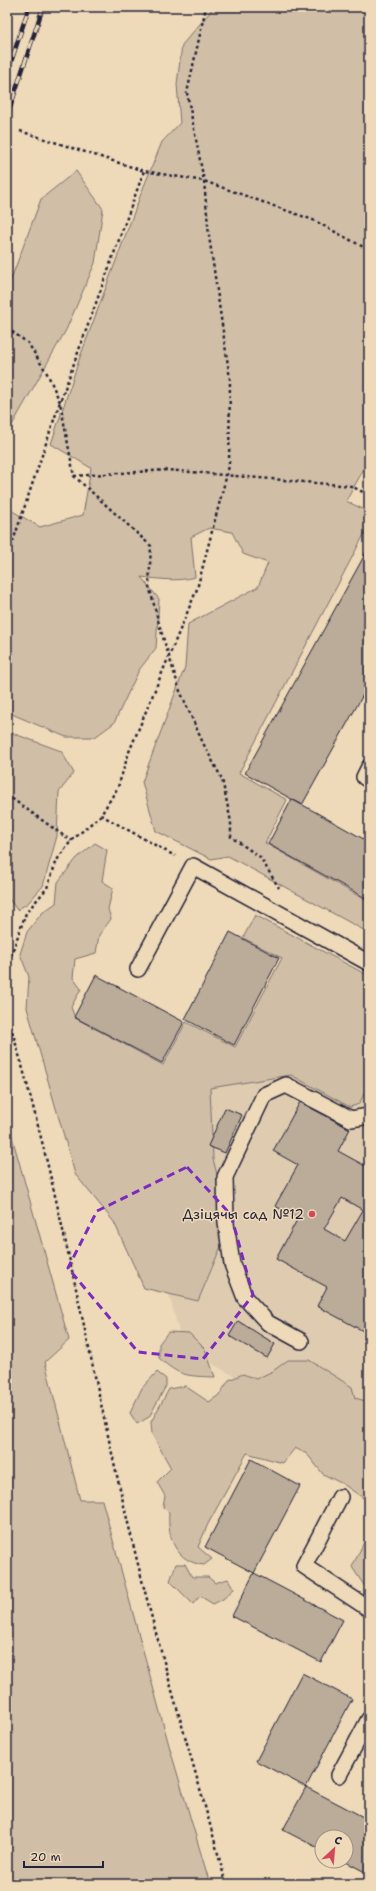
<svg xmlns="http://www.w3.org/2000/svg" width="376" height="1891" viewBox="0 0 376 1891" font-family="'Shantell Sans',sans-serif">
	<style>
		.built { fill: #dfcbaf }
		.green { fill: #d1bea6; stroke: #7a7070 }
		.building { fill: #bbab99; stroke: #22223b; fill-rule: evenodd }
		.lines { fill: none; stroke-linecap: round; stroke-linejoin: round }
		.lane-casing { stroke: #22223b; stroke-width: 18 }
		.path { stroke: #22223b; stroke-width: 2.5; stroke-dasharray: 3 3; stroke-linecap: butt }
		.lane { stroke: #eed9b8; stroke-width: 15 }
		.rail-casing { stroke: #22223b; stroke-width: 4.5 }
		.rail { stroke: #eed9b8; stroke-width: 3; stroke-dasharray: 9; stroke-linecap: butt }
		.marked { fill: none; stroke: #7b2cbf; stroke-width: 3; stroke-dasharray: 8 5; stroke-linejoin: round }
		.poi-dot { fill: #d1495b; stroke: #eed9b8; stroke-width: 1.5 }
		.labels { text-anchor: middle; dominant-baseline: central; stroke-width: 3; stroke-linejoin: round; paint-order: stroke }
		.poi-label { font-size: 14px; fill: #22223b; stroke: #eed9b8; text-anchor: end }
	</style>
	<rect width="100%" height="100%" fill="#eed9b8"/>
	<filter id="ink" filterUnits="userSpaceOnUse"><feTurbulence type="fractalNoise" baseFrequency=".025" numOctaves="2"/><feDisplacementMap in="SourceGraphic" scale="8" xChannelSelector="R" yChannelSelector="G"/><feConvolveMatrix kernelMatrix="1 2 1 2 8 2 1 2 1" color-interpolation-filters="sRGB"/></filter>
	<g filter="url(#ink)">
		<path class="built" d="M369,1063V1453L183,1347L115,1089Z"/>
		<path class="green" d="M210,7H369V469L365,467L346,501L369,512V525L239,773L287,800L265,843L369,902V933L228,856L211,859L156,831L142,782L185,667L188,624L258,587L268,563L243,554L232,532L209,528L191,537L195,577C177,582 159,579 141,577L159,599L156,648L139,670L114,723L95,737H66L7,712V508L40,527L83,515L91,468L51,444L80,357L142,191L162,142L180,123L177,84L182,45L211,11Z
			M76,171L103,209L95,263L66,330L7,434V290L41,199Z
			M12,733L61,751L74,773L59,792L57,836L43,886L28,903L17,910L7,896V741Z
			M95,843L107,850L102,881L113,888L108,909L111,919L99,935L96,953L75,959L73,978L81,989L71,1007L75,1018L163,1065L186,1022L235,1047L282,958L243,938L255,915L369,976V1084L359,1104L350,1107L291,1075L210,1088L213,1159L230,1225L198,1301L144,1288L114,1222L75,1174L27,1008L29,977L20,954L27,932L42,913L56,903L58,882L77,858Z
			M7,1119L69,1340L45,1362L80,1500H102L170,1749L210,1884H7Z
			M168,1332L189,1333L205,1349L215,1377C188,1376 180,1377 159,1358V1344Z
			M288,1360H309L352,1387L355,1398L369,1402V1502L343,1484L323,1474L307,1454L295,1448L283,1463L247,1453L208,1524L198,1547L212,1559L204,1565C176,1562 167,1538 169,1513L163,1507L165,1496L157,1482L171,1468L152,1434L151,1422L169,1389L185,1386L209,1402L219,1395L229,1380L243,1374L256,1379L273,1371Z
			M157,1372L166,1379V1386L149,1417L137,1424L130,1413L142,1388Z
			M369,1532V1593L352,1567Z
			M176,1564H185L192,1577H208L215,1583L228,1579L234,1589L223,1599L213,1604L200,1596L193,1604L170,1581Z"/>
		<path class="building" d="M369,547V684L302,805L245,773Z
			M292,799L369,842V900L268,844Z
			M230,932L279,958L234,1045L185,1019Z
			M96,975L184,1022L162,1063L74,1017Z
			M300,1102L350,1129L338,1151L369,1168V1324L365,1332L317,1306L327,1287L276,1259L298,1218L275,1206L298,1165L273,1151ZM342,1198L363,1210L345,1241L324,1229Z
			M225,1108L242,1115L225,1153L208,1146Z
			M238,1321L275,1344L267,1358L229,1336Z
			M251,1459L300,1486L254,1573L205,1547Z
			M254,1573L343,1620L321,1662L232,1616Z
			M302,1673L352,1699L306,1787L256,1761Z
			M306,1787L369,1820V1874L344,1861H346V1837H322V1850L283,1830Z"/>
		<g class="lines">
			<g class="lane-casing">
				<path id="lane" d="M369,767L364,777L369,780
					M138,969L193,866L369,963
					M301,1341L268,1323L245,1298L232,1264L226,1223L225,1177L264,1095L286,1085L351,1119L369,1116
					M340,1497L304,1566L369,1609
					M339,1775L369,1719"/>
			</g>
			<path class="path" d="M7,128L12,129
				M20,131L144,171L204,181L313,220L369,250
				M7,328L28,343L48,375L60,402L74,476L151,546L149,586L161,631L180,691L203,743L222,779L231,822V837L260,857L279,888
				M74,476L167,470L351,486L369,495
				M7,559L60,402L144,171
				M7,795L71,841
				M101,815L175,856
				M7,967L26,913L47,888L57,860L71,841L101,815L118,787L129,752L197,589L229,466L230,379L209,236L204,181L187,93L206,7
				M7,1014C58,1182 88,1356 129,1527C157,1647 195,1765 226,1884"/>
			<use href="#lane" class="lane"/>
			<g class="rail-casing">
				<path id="rail" d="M7,74L29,7
					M7,117L43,7"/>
			</g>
			<use href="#rail" class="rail"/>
		</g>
	</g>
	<path class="marked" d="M187,1167L231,1215L253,1295L203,1359L138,1352L68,1268L97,1211Z"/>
	<circle class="poi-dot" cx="312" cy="1214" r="4"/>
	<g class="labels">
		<g class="poi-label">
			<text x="304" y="1214">Дзіцячы сад №12</text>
		</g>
	</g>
	<rect width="376" height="1891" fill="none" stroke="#eed9b8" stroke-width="24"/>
	<rect x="12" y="12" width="352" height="1867" fill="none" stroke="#22223b" stroke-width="1.5" filter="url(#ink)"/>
	<g transform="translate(334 1849) rotate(26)"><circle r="19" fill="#eed9b8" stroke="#9c9086"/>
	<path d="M0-3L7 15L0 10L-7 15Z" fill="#d1495b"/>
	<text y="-6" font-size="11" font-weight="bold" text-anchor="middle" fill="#22223b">С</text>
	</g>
	<path d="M24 1861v6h79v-6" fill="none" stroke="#22223b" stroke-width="2"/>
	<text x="30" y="1861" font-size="12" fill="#22223b" stroke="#eed9b8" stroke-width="3" paint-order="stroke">20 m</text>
</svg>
